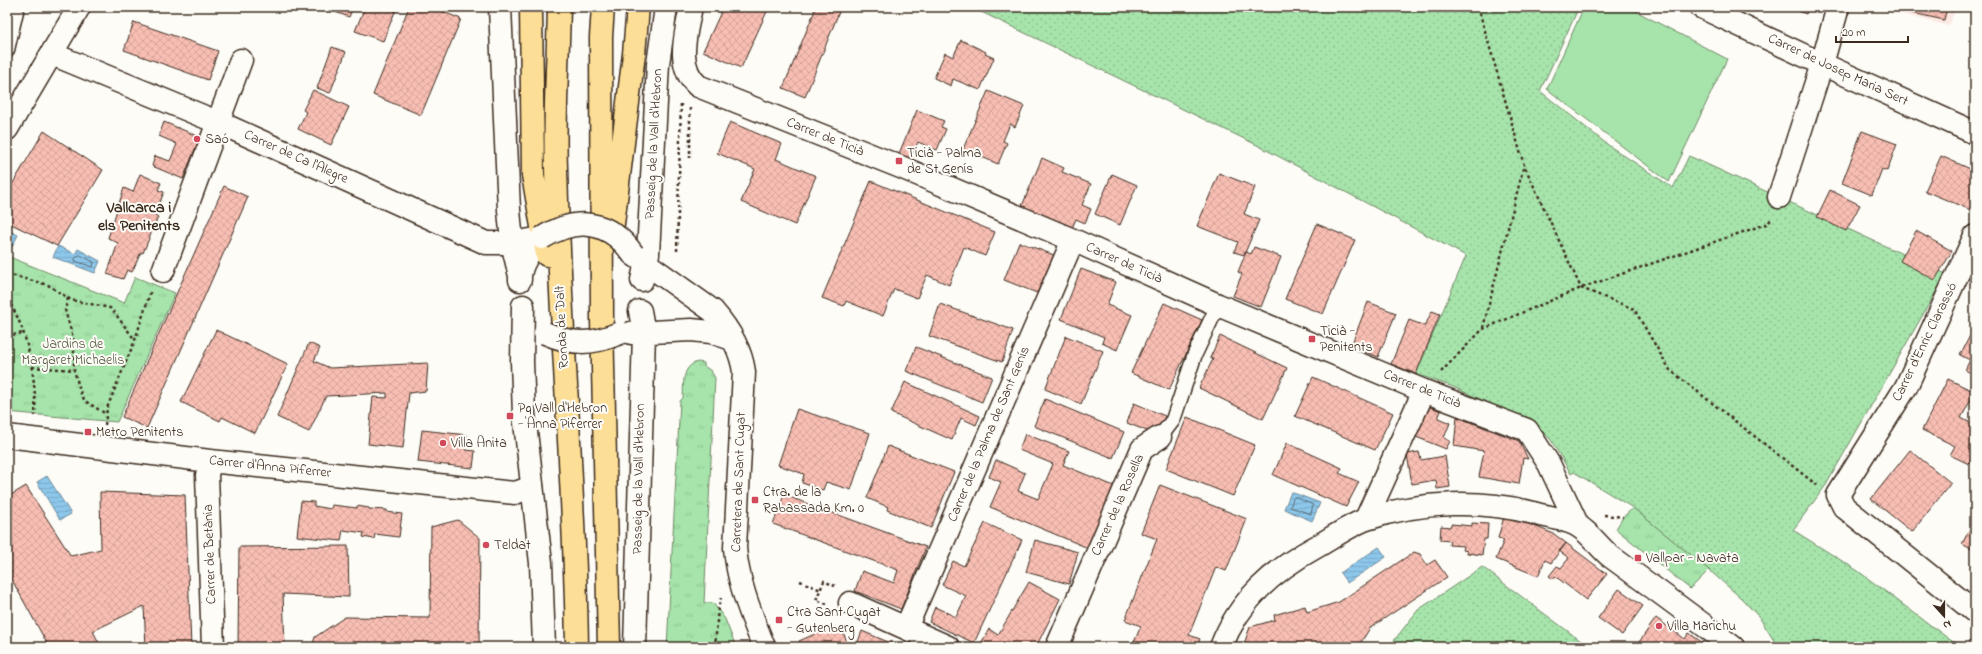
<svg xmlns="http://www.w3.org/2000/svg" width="1982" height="654" viewBox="0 0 1982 654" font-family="'Indie Flower',sans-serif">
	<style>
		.built { fill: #fce9e3 }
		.grass { fill: url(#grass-dots); stroke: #708764 }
		.park { fill: url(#park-tufts); stroke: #708764 }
		.garden { fill: #a6e4ab; stroke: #708764 }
		.water { fill: url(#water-rules); stroke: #6c8899 }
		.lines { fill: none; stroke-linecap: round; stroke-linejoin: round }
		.shore { stroke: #5b6970; stroke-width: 1 }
		.building { fill: url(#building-cross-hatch); stroke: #3b2a1e }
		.lane-casing { stroke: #3b2a1e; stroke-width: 17 }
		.street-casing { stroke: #3b2a1e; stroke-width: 25 }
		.secondary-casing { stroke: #3b2a1e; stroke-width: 25 }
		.highway-casing { stroke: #3b2a1e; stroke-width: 25 }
		.path { stroke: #3b2a1e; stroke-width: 2.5; stroke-dasharray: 3 3; stroke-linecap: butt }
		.lane { stroke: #fdfcf7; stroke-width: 14 }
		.street { stroke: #fdfcf7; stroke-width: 22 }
		.secondary { stroke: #fdfcf7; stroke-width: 22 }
		.highway { stroke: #fcde96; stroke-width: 22 }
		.secondary-bridge-casing { stroke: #3b2a1e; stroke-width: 25; stroke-linecap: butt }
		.secondary-bridge { stroke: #fdfcf7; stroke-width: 22 }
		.poi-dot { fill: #d1495b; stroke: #fdfcf7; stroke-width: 1.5 }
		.labels { text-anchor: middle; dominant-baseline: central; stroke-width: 4; stroke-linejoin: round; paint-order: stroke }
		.street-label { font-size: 14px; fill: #3b2a1e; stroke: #fdfcf7 }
		.poi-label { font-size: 14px; fill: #3b2a1e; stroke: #fdfcf7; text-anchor: start }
		.park-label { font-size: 14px; fill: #565841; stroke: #fdfcf7 }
		.quarter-label { font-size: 16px; font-weight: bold; fill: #3b2a1e; stroke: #fdfcf7 }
	</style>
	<defs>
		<pattern id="grass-dots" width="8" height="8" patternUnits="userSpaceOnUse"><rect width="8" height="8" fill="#a6e4ab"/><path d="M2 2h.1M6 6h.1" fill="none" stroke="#90c493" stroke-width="1.8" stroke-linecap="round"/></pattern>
		<pattern id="park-tufts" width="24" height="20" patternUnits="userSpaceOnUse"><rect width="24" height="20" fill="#a6e4ab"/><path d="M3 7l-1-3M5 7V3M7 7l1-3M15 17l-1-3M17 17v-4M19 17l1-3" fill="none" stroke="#90c493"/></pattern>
		<pattern id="water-rules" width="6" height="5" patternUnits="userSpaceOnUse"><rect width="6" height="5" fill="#8cc7eb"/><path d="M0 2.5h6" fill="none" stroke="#7aabc9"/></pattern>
		<pattern id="building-cross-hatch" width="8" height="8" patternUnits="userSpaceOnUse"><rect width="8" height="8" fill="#f8beb3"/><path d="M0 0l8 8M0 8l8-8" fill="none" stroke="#d6a39a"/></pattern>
	</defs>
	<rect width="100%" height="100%" fill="#fdfcf7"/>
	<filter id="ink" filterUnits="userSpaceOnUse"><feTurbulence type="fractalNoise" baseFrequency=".025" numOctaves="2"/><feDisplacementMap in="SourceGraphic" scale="8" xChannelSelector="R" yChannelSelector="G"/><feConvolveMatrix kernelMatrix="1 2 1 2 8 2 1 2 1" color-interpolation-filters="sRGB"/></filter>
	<g filter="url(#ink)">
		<path class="built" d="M1898,7H1956L1949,26L1897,13Z"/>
		<path class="grass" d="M971,7H1579L1540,91L1608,145L1673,188L1689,156L1946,274L1826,485L1793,530L1858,571L1953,642L1975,645V647H1778L1759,617L1741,598L1709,570L1633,508L1574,472L1571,474L1551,440L1535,424L1451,386L1416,374L1466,256L1257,145Z
			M1482,567L1589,647H1389L1418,610Z"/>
		<path class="park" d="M7,256L124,303L135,277L175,293L117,422L7,412Z
			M698,362L704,363V366L711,371L715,378L704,603H713L725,619L736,647H667L680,401L683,398C684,384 681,366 698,362Z
			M1633,508L1709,570L1690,589L1616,529L1623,517Z"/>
		<path class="garden" d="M1584,7H1628L1727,59L1669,182L1547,89Z"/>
		<path class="water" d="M7,230L18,235L12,247L7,244Z
			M58,246L75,254L78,249L100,261L95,273L53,257Z
			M47,476L71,514L60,520L37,482Z
			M1291,492L1320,503L1312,521L1284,509Z
			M1379,547L1386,557L1347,583L1340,573Z"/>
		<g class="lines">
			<path class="shore" d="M80,255L94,262L93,267L75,261V259Z
				M1295,497L1313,505L1311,514L1290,507L1293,499Z"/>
		</g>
		<path class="building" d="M321,7H353L349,17Z
			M365,7H397L383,41L355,31Z
			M409,7H431L461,19L421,115L373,95Z
			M711,7H769L741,68L703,51L721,12Z
			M808,7H841L805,97L783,88L815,10Z
			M1788,7H1809L1806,14Z
			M1900,7H1947L1944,20L1899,10Z
			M134,22L218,51L208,80L124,50Z
			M961,40L986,52L985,54L994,58L980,90L953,79L951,86L934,78L945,53L953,57Z
			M332,47L346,52L330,93L317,88Z
			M313,90L349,107L331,145L298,129L306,112L303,110Z
			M988,91L1024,106L1015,127L1010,124L1003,141L1007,143L998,164L963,149Z
			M917,110L944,121L941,127L946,129L937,150L918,142L909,161L898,156Z
			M164,122L200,137L183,179L152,166L155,156L170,161L177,144L159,136Z
			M730,122L782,144L776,159L816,176L795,225L741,202L755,169L717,153Z
			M44,131L103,170L57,246L7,222V193Z
			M1862,131L1897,144L1887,171L1882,169L1872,195L1842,183Z
			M1941,156L1975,171V207L1973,211L1925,191Z
			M1042,158L1064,168L1062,172L1091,184L1082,205L1091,209L1085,223L1076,219L1072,228L1022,206Z
			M1219,173L1255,187L1244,214L1259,220L1244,255L1234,252L1238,242L1197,226Z
			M140,174L161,183L158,190L164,192L155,215L158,217L143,253L141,252L132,272L127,270L123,279L107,274L118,243L108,238L124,188L133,192Z
			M1112,174L1137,185L1120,225L1095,214Z
			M871,181L995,232L985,256L964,247L949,285L927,275L917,298L894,289L883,316L846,301L844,306L822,298Z
			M224,186L248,197L147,428L122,417Z
			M1830,190L1860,205L1846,231L1817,217Z
			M1317,224L1355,240L1323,314L1285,299Z
			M1916,231L1952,251L1935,280L1900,261Z
			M1019,242L1054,255L1037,293L1004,280Z
			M1254,247L1281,257L1261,307L1233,296L1242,274L1238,272L1246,252L1251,254Z
			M1081,269L1116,282L1107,305L1132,315L1117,350L1102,343L1104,337L1061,319Z
			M1368,302L1396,313L1378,357L1351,346Z
			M1164,303L1202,320L1169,390L1131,373Z
			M940,304L1013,330L1002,362L929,336Z
			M1432,311L1440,314L1416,374L1391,364L1409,320L1425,326Z
			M1975,326V375L1965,370L1970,360L1960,355Z
			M216,330L288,364L255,433L222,417L220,421L181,402Z
			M1066,336L1103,351L1081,404L1045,389Z
			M1220,336L1287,368L1263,419L1199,388L1213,359L1210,358Z
			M309,343L320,348L314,361L330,368L428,363L426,391L409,393L403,448L368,444L373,397L387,398V393L326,396L309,432L277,417Z
			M916,347L992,377L982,402L906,371Z
			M1313,377L1393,413L1375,450L1295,416Z
			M1948,379L1975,392L1961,418L1975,425V452L1969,464L1950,455L1955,446L1922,430Z
			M905,382L980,416L976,425L961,418L952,440L891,413Z
			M1045,399L1124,432L1113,458L1034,426Z
			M1134,403L1165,416L1157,435L1127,423Z
			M1428,406L1441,411L1438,418L1450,423L1444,438L1450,441L1446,449L1416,437Z
			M797,409L870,433L851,490L826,482L823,490L802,483L804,474L778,465Z
			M1187,417L1255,445L1233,496L1166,469Z
			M1457,417L1519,441L1528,459L1523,458L1519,484L1479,477L1484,451L1454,446Z
			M422,430L467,435L466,450L475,451L473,468L418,462Z
			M1025,434L1069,451L1063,465L1114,486L1088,548L990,507L1001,482L989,477L996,460L1025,473L1018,491L1038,499L1053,464L1019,450Z
			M1287,443L1342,468L1339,473L1359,482L1346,507L1273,475Z
			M888,446L954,472L931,528L887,510L888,507L867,498Z
			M1910,450L1951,483L1912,532L1871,499Z
			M1419,452L1421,460L1445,456L1450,487L1437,489L1436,480L1412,484L1407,454Z
			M1160,485L1247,519L1226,571L1216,567L1189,635L1200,639L1197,647H1132L1141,626L1125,620L1157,539L1141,533Z
			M26,486L71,556L101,549L100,492L185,495L191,647H146L144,606L93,631L101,647H49L7,571V490L11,495Z
			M784,495L926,547L901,609L855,591L862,571L894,583L898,570L773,524Z
			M301,501L314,502V506L331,509L332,505L357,508V506L369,508V509L387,510V512L402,514L399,537L375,534L374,539L363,537L364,533L343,530L341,541L297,536Z
			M1504,517L1524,522L1554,534L1566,543L1551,563L1545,560L1538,576L1496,559L1504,540L1498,538Z
			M1975,519V551L1962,544Z
			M458,520L480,538L479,647L441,644V647H312L315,637L345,617L430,618L431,527Z
			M985,523L1022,540L974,643L929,622L935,607L956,617L966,596L942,585L953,561L964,566Z
			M1472,523L1488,524L1487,539H1484L1482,555L1467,553V551L1463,550L1464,546L1449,545L1450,541L1440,540L1441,526L1450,527L1451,524L1472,526Z
			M1035,540L1078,552L1069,584L1026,572Z
			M1566,543L1607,574L1586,600L1555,576L1553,579L1549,576L1557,566L1561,568L1569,558L1559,551Z
			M348,546L349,597L283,594L285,647H238L239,547Z
			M1414,552L1420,554L1427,565L1435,560L1447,577L1370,628L1358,647H1243L1250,627L1275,620L1274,615L1305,606L1307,612L1339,602Z
			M1029,582L1060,599L1036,647H979L989,629L998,635Z
			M1619,589L1643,606L1622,635L1598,618Z
			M1656,618L1685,639L1689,633L1703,643L1700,647H1639L1637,645Z
			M831,627L843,632L849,647H801L799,641Z
			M862,631L900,647H856Z"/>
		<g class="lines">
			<g class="lane-casing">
				<path id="lane" d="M7,50L17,7
					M1160,437L1173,420L1195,354L1218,305"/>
			</g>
			<g class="street-casing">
				<path id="street" d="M691,7C686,33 675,66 698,86L903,168L1073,240L1218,305L1424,391L1527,430L1549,464L1578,526
					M1701,7L1822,64L1975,133
					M52,54L229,127L486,243H512L542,238
					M7,129L79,7
					M1779,197L1822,64L1838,7
					M1975,236L1906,387L1838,495L1844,507L1975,612
					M163,271L241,60
					M7,436L210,461L515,493L532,487
					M210,461L207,475L213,647
					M1366,519L1424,391
					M850,603L948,647
					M906,628L1073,240
					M1057,647L1142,449L1160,437
					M1221,647C1239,600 1274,570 1316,547C1332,538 1350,525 1367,519C1420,501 1484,499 1537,514C1548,517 1569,520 1578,526C1590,533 1599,547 1610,556C1651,586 1692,616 1733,647"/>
			</g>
			<g class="secondary-casing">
				<path id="secondary" d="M500,7L509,210L512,243L520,276
					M633,254L713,311C728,328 741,349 744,372L735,548C738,584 751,614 764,647
					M520,280C519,265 532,248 542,238
					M642,280L648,254L658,64L666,7
					M523,306L522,362L524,414L541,563L544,647
					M631,333L691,330L711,332L732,339
					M635,647L644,333L640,311"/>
			</g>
			<g class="highway-casing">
				<path id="highway" d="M531,7L533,175L547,255
					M559,7C558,60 554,115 556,168C560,328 575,487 577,647
					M603,7L601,37L602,319L609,647
					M613,224L634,54L638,7"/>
			</g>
			<path class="path" d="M1478,7L1524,165L1581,288L1634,309L1670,370L1818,486
				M690,108V158
				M677,251L681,102
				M7,274L48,285L71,300L110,308L114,312L135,340
				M68,298L65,310L74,341V370L81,394L85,401L106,414
				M7,300C28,326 37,384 35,416
				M1483,328L1524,165
				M7,336L23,333
				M32,367L74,370
				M1441,372L1483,329L1581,288L1769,223L1771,218
				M105,425L107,408L135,340L151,290
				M1604,515L1623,517
				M800,581L821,590
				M827,604L816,600L824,581L835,586
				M715,647L718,608L721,598"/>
			<use href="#lane" class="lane"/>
			<use href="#street" class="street"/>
			<use href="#secondary" class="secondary"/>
			<use href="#highway" class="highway"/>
			<g class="secondary-bridge-casing">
				<path id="secondary-bridge" d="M542,238C577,216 609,220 633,254
					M545,333C573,345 591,345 620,333"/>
			</g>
			<use href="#secondary-bridge" class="secondary-bridge"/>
		</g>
	</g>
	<g class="poi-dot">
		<circle cx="197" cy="139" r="4"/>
		<rect x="895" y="157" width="8" height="8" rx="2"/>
		<rect x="1308" y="335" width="8" height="8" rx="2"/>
		<rect x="506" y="412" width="8" height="8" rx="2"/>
		<rect x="84" y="428" width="8" height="8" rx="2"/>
		<circle cx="443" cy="443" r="4"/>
		<rect x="751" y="496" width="8" height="8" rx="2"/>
		<circle cx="486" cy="545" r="4"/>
		<rect x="1634" y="554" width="8" height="8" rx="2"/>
		<rect x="775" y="616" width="8" height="8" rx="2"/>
		<circle cx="1659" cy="626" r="4"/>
	</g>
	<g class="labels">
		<g class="street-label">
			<text transform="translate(1838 70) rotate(25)">Carrer de Josep Maria Sert</text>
			<text transform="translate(825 137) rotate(22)">Carrer de Ticià</text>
			<text transform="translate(654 144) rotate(-87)">Passeig de la Vall d'Hebron</text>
			<text transform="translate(296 157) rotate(24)">Carrer de Ca l'Alegre</text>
			<text transform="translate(1124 263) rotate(24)">Carrer de Ticià</text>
			<text transform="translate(562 327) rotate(-93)">Ronda de Dalt</text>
			<text transform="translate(1925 342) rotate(-64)">Carrer d'Enric Clarassó</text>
			<text transform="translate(1422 389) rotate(22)">Carrer de Ticià</text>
			<text transform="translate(989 434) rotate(-67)">Carrer de la Palma de Sant Genís</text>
			<text transform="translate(270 467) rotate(6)">Carrer d'Anna Piferrer</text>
			<text transform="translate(639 479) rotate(-89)">Passeig de la Vall d'Hebron</text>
			<text transform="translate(739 482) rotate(-88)">Carretera de Sant Cugat</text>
			<text transform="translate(1118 505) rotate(-66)">Carrer de la Rosella</text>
			<text transform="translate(210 554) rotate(-92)">Carrer de Betània</text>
		</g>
		<g class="poi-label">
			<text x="205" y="139">Saó</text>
			<text x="907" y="153">Ticià - Palma<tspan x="907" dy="16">de St Genís</tspan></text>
			<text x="1320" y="331">Ticià -<tspan x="1320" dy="16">Penitents</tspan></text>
			<text x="518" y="408">Pg Vall d'Hebron<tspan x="518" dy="16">- Anna Piferrer</tspan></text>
			<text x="96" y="432">Metro Penitents</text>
			<text x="451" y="443">Villa Anita</text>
			<text x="763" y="492">Ctra. de la<tspan x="763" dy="16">Rabassada Km. 0</tspan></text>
			<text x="494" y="545">Teldat</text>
			<text x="1646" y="558">Vallpar - Navata</text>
			<text x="787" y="612">Ctra Sant Cugat<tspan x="787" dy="16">- Gutenberg</tspan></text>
			<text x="1667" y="626">Villa Marichu</text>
		</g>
		<g class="park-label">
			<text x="73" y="344">Jardins de<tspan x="73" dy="16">Margaret Michaelis</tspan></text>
		</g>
		<g class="quarter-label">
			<text x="139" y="208">Vallcarca i<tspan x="139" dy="18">els Penitents</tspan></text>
		</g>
	</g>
	<rect width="1982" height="654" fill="none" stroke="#fdfcf7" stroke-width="24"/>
	<rect x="12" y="12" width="1958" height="630" fill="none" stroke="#3b2a1e" stroke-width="1.5" filter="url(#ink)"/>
	<g transform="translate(1944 616) rotate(159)" stroke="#fdfcf7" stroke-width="3" paint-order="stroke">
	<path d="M0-3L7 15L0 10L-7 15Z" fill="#3b2a1e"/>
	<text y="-6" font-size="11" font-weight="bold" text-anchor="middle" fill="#3b2a1e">N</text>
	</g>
	<path d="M1836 36v6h72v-6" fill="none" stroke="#3b2a1e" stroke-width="2"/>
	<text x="1842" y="36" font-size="12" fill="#3b2a1e" stroke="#fdfcf7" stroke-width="3" paint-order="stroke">20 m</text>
</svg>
